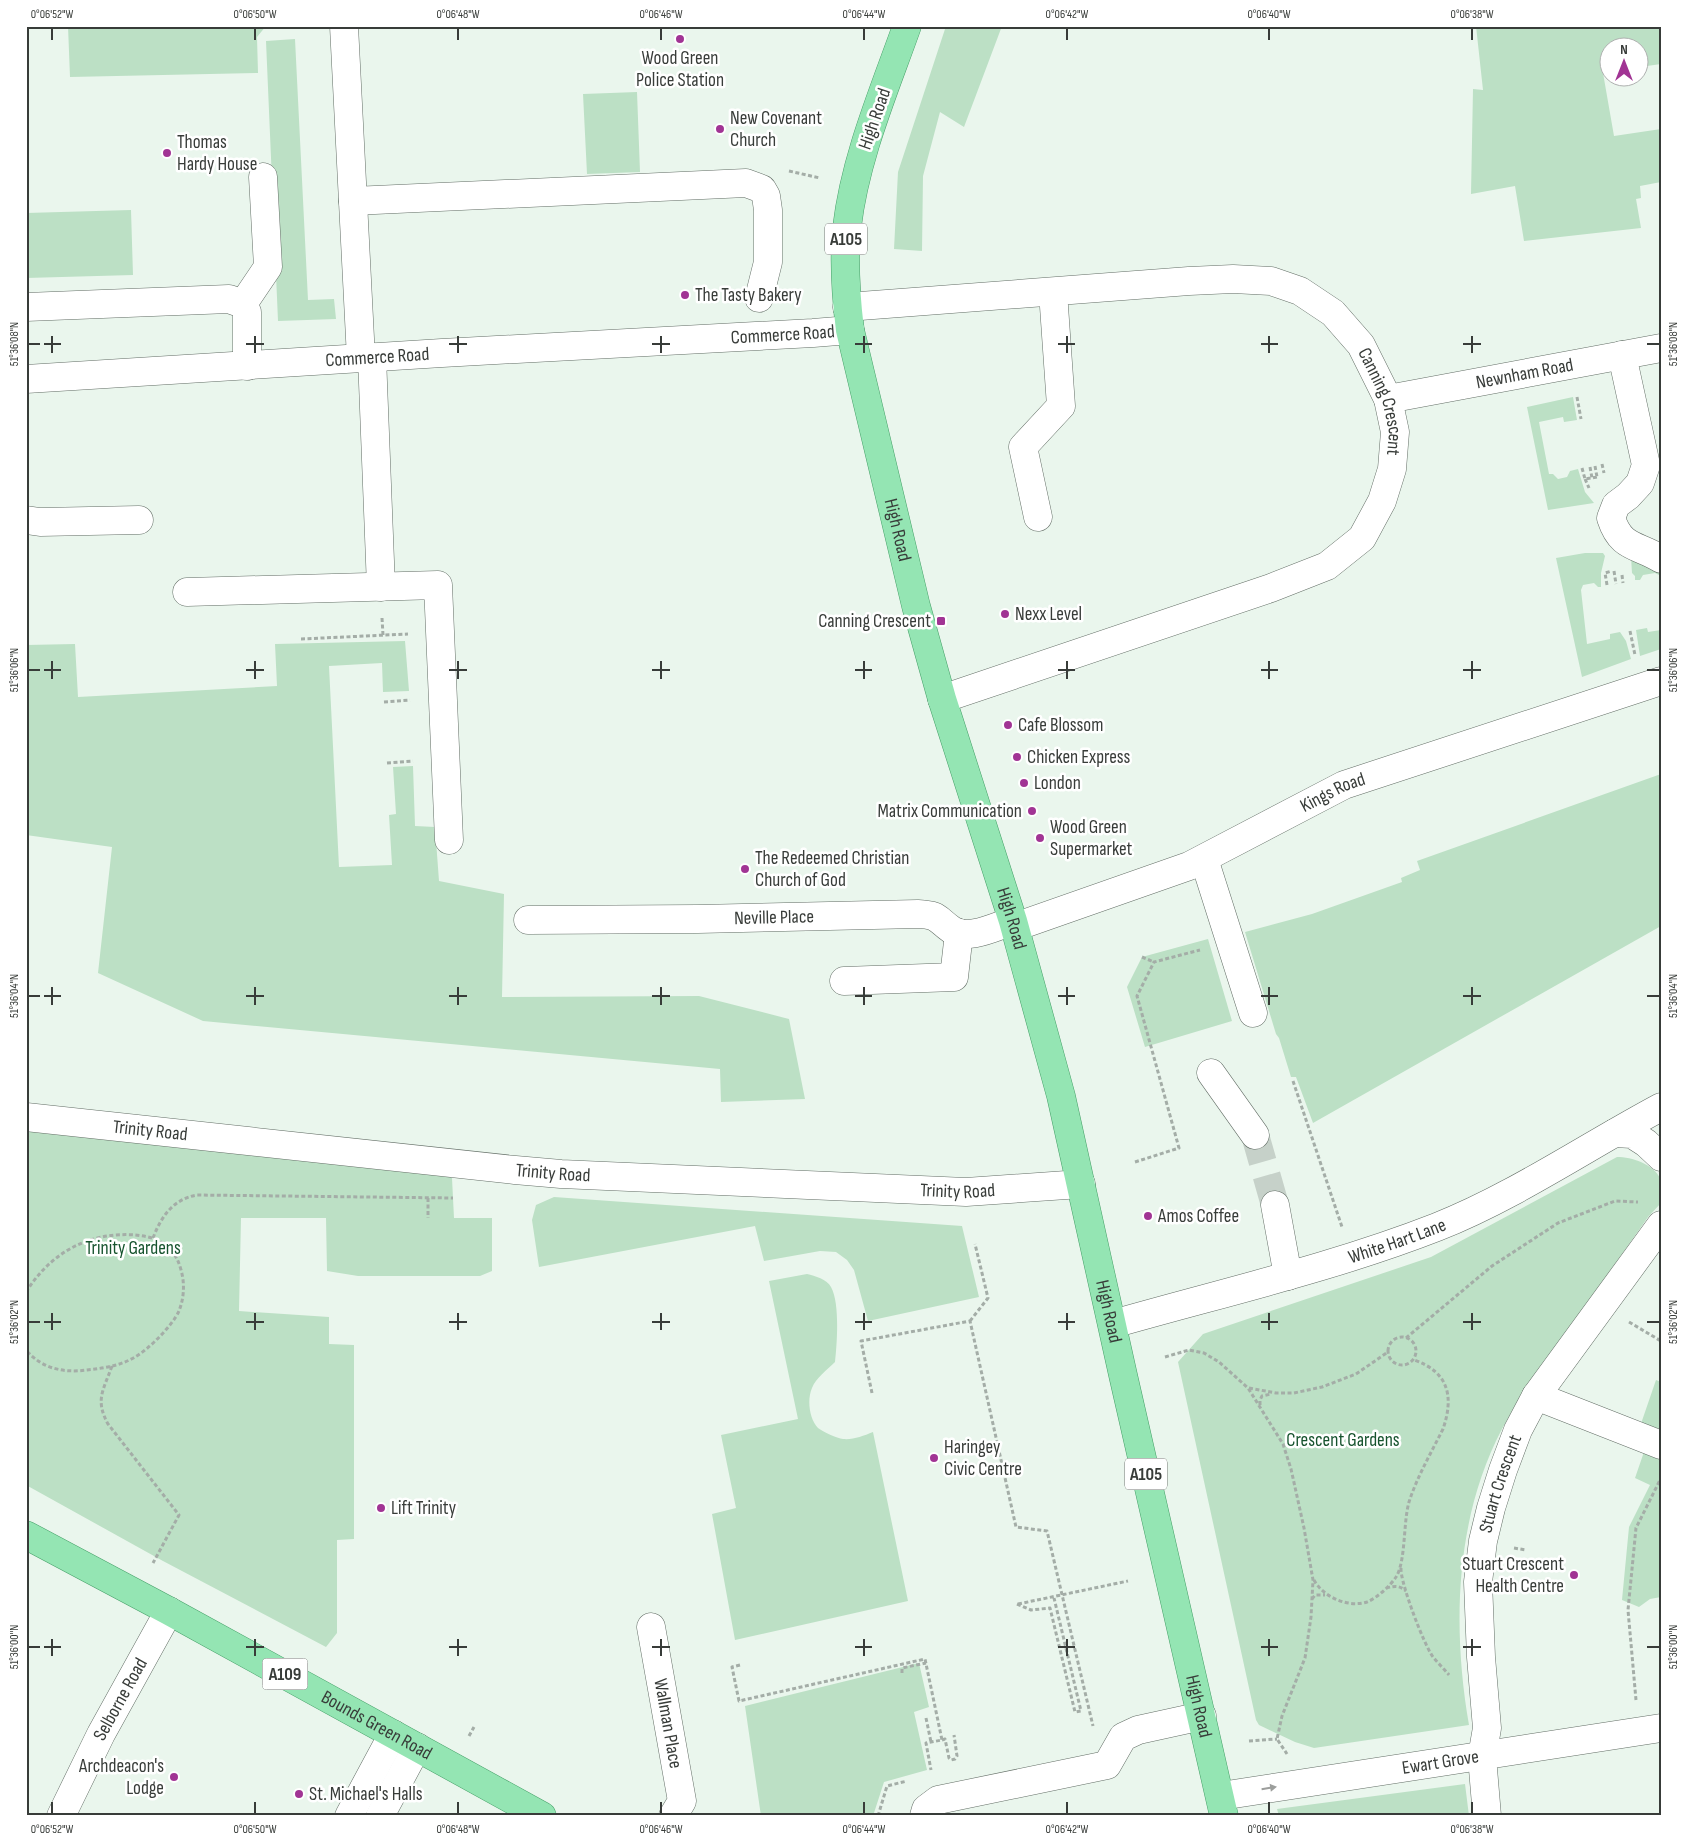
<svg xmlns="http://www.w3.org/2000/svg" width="1687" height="1842" viewBox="0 0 1687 1842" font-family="'Sofia Sans Condensed',sans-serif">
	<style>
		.green { fill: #bce0c5 }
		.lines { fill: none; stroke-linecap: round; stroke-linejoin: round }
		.minor-tunnel { stroke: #c6d1c9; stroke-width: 28; stroke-dasharray: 28 14; stroke-linecap: butt }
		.minor-casing { stroke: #636e66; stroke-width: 29 }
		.major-casing { stroke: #469f68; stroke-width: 29 }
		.path { stroke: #a4ada7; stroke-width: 3; stroke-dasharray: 4 2.5; stroke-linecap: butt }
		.minor { stroke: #fff; stroke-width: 28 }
		.major { stroke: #94e5b3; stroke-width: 28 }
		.oneway { fill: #9c9e9c }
		.ticks { fill: none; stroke: #383c39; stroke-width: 2 }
		.poi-dot { fill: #a13494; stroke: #fff; stroke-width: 2 }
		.labels { text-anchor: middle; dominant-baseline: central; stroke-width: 5; stroke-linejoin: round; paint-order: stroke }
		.shield { fill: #fff; stroke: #747674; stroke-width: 1 }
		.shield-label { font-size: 18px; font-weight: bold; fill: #383c39 }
		.poi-label { font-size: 19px; fill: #383c39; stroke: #fff; text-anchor: start }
		.street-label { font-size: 19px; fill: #383c39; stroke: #fff }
		.park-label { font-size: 19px; fill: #16532e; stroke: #fff }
		.neatline { fill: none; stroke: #383c39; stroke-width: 2 }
		.ticks-label { font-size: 12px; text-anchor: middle; fill: #383c39 }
	</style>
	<rect width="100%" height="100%" fill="#eaf6ed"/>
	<path class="green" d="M68,26H266L257,37L258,73L70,77Z
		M946,26H1002L964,127L940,112L923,176L922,251L894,249L898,172Z
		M1476,26H1661V64L1640,67V48H1610L1609,71L1603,73L1614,136L1661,129V182L1640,186L1641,198L1636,199L1641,228L1524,241L1515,186L1471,194L1473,89L1483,90Z
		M295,39L308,300L334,299L336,319L278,321L266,41Z
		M637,92L640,172L587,174L583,94Z
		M131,210L133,275L26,278V213Z
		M1573,397L1577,420L1564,422L1563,417L1539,422L1549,474H1553L1558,479L1567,477L1570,471L1578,469L1585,492L1594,503L1548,510L1527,407Z
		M1585,553H1603L1605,556L1601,573V587H1598L1594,583L1583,585L1581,590L1587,644L1610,639V634L1620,632L1626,641L1631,659L1582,677L1556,558Z
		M1631,557L1661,565V576L1655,573L1643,575L1640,580H1635V576L1632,573Z
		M1647,628L1648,632L1661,630V649L1640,656L1636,630Z
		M405,641L409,691L383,692L382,663L329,666L339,867L392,865L389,815L396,814L393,767L413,766L415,826L435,827L439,881L504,894L502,997L699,996L789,1019L805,1099L721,1102L720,1069L203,1021L98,973L112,847L26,835V645L75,644L78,697L277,686L275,644Z
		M1661,774V926L1313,1123L1296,1077H1291L1279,1038L1276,1034L1245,932L1312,914L1402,882L1401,878L1420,870L1417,861Z
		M1208,939L1232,1021L1145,1047L1127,987L1142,957Z
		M26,1127L446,1174L452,1178L454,1218H492V1271L480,1276H358L327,1271L326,1218H241L239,1311L329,1317V1344L354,1345V1539L337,1540V1633L326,1647L163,1561L26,1485Z
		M1617,1157C1632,1157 1653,1164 1660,1178C1663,1185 1661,1196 1661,1203L1648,1217C1623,1253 1597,1289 1571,1325C1547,1359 1522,1392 1502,1429C1455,1518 1452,1627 1469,1725L1314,1748L1295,1742L1259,1725L1256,1720L1178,1362L1203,1334L1431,1257Z
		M554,1197L962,1226L979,1297L868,1321L854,1270L847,1260L836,1252L820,1251L764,1261L755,1226L539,1267L532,1220L536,1205Z
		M807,1274C815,1276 827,1279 831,1287C840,1303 837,1344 835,1362C827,1370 816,1378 812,1388C807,1399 809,1419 818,1428C823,1432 837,1438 843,1439C853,1440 863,1436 873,1432L908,1601L735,1640L712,1514L736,1508L721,1435L798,1419L769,1281Z
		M1656,1380L1661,1382V1597L1650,1599L1639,1607L1622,1600L1629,1527L1650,1485L1635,1478L1645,1449L1634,1444Z
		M919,1663L929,1707L914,1712L927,1770L884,1782L873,1816H761L745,1706Z
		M1465,1784L1469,1816H1279L1277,1809Z"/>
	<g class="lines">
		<path class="minor-tunnel" d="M1255,1135L1275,1205"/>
		<g class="minor-casing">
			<g id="minor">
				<path d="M344,26L361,358"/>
				<path d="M353,201L746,183L762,189L766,196L768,210V262L759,298"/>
				<path d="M243,304L268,267L263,177"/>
				<path d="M26,307L229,299L243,304L247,312V366"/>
				<path id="s1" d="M847,307L1189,281L1233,279L1271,281L1300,291L1333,313L1361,345L1388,399L1395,432L1392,469L1382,501L1362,538L1327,566L1271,588L942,699"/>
				<path d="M1622,355L1646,465L1640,483L1628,496L1616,505L1611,518C1621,549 1637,544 1661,559"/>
				<path d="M372,357L381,587"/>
				<path id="s2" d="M26,379L442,353L813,333L850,330"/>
				<path id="s3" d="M1388,399L1661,348"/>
				<path d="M1038,517L1023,447L1061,406L1053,292"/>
				<path d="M26,520L40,522L139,520"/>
				<path d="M187,592L438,585L449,840"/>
				<path d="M1204,859L1253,1013"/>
				<path id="s4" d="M528,920L698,919L918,914C940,915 936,919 952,930C969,941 996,926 1013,921"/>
				<path id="s5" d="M1015,927L1189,866L1344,785L1661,681"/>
				<path d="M844,981L954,977L959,933"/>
				<path d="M1211,1073L1255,1135"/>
				<path id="s6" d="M26,1117L515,1170L561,1174L966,1192L1081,1184"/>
				<path d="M1615,1133L1632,1134L1646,1143L1661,1157"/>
				<path d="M1275,1205L1288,1276"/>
				<path id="s7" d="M1113,1324C1221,1293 1332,1268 1437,1227C1515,1196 1586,1147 1661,1107"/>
				<path d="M1536,1396L1661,1445"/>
				<path id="s8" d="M651,1627L682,1801L673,1816"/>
				<path id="s9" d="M1221,1796L1661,1728"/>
				<path id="s10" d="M61,1816L101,1734L169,1611"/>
				<path d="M349,1816L393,1734"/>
				<path d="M380,1816L417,1747"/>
				<path d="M924,1816L926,1809L938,1800L1107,1765L1123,1737L1138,1730L1202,1716"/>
				<path id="s11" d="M1487,1816L1482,1757L1487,1728L1481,1657L1478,1582L1483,1541L1491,1508L1503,1470L1518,1430L1536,1396L1661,1225"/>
			</g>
		</g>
		<g class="major-casing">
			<g id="major">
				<path id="s12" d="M907,26C884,91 855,158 847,227C843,261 846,296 850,330L916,606L942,699L1013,921L1061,1096L1123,1375L1224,1816"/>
				<path id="s13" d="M26,1535L169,1611L542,1816"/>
			</g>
		</g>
		<path class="path" d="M789,171L820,178
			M1577,397L1581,419
			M1602,464L1604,473
			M1595,466L1597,477
			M1590,467L1592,478
			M1582,468L1585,479L1597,477
			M1585,479L1589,488
			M1614,571L1616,584
			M1622,575L1623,583
			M1607,585L1605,573L1612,571
			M382,618L383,635
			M1630,631L1635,655
			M301,639L408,634
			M384,702L410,700
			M387,763L413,761
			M1142,957L1154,962
			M1293,1081L1342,1227
			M1135,1162L1179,1148L1137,996L1154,962L1200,950
			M428,1198V1218
			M153,1238C161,1217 173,1199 197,1195L453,1198
			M26,1292C47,1259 76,1239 115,1235C145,1233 173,1238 181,1270C185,1284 184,1298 179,1311C173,1325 148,1350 135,1357C120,1366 104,1368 87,1370C64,1373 42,1369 26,1350
			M970,1321L988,1298L975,1244
			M1629,1322L1661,1341
			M1388 1351a14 14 0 1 1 28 0a14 14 0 1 1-28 0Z
			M1406,1338L1492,1266L1558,1223L1615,1201L1638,1202
			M1165,1357L1189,1350L1204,1353L1219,1362L1248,1388L1283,1444L1291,1469L1304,1528L1313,1580L1311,1617L1305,1658L1282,1716L1277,1739L1287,1754
			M112,1366C103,1391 95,1400 108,1424L179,1515L153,1563
			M1249,1388L1276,1393H1294L1322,1387L1356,1374L1388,1352
			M872,1393L861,1341L970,1321L1016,1527L1047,1531L1093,1726
			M1260,1405V1400L1262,1396L1271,1394
			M1514,1548L1526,1550
			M1401,1568C1400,1582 1424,1645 1433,1657C1438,1663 1444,1669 1449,1675
			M1314,1580C1323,1597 1348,1608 1367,1602C1377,1598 1390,1586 1396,1577C1406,1561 1403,1523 1409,1502C1417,1477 1431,1453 1443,1429C1454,1397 1449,1372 1414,1360
			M1386,1588C1395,1586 1399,1585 1406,1591
			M1312,1599L1315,1595H1325
			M1017,1604L1031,1610L1050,1608L1075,1712L1081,1711L1054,1598
			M1018,1604L1128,1581
			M740,1665L732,1667L739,1701L925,1659L942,1740L926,1743L931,1770
			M902,1673V1668L926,1663
			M1636,1700L1628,1610L1636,1528L1661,1478
			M926,1718L931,1742
			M469,1736L474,1727
			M942,1740L945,1739L949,1758L951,1760L955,1759L957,1756L954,1735
			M1249,1741L1277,1739
			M878,1816L887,1786L907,1781"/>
		<use href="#minor" class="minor"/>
		<use href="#major" class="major"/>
	</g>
	<defs><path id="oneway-solid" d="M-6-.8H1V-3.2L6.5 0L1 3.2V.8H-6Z" transform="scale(1.25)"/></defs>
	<use class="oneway" href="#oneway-solid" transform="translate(1269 1788) rotate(-9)"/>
	<path class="ticks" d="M52,28V40M255,28V40M458,28V40M661,28V40M864,28V40M1067,28V40M1269,28V40M1472,28V40M52,336V353M255,336V353M458,336V353M661,336V353M864,336V353M1067,336V353M1269,336V353M1472,336V353M28,344H40M44,344H61M246,344H264M449,344H467M652,344H670M855,344H872M1058,344H1075M1261,344H1278M1463,344H1481M1647,344H1660M52,661V679M255,661V679M458,661V679M661,661V679M864,661V679M1067,661V679M1269,661V679M1472,661V679M28,670H40M44,670H61M246,670H264M449,670H467M652,670H670M855,670H872M1058,670H1075M1261,670H1278M1463,670H1481M1647,670H1660M52,987V1005M255,987V1005M458,987V1005M661,987V1005M864,987V1005M1067,987V1005M1269,987V1005M1472,987V1005M28,996H40M44,996H61M246,996H264M449,996H467M652,996H670M855,996H872M1058,996H1075M1261,996H1278M1463,996H1481M1647,996H1660M52,1313V1330M255,1313V1330M458,1313V1330M661,1313V1330M864,1313V1330M1067,1313V1330M1269,1313V1330M1472,1313V1330M28,1322H40M44,1322H61M246,1322H264M449,1322H467M652,1322H670M855,1322H872M1058,1322H1075M1261,1322H1278M1463,1322H1481M1647,1322H1660M52,1639V1656M255,1639V1656M458,1639V1656M661,1639V1656M864,1639V1656M1067,1639V1656M1269,1639V1656M1472,1639V1656M28,1647H40M44,1647H61M246,1647H264M449,1647H467M652,1647H670M855,1647H872M1058,1647H1075M1261,1647H1278M1463,1647H1481M1647,1647H1660M52,1802V1814M255,1802V1814M458,1802V1814M661,1802V1814M864,1802V1814M1067,1802V1814M1269,1802V1814M1472,1802V1814"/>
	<g class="poi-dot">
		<circle cx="680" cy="39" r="5"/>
		<circle cx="720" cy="129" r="5"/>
		<circle cx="167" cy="153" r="5"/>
		<circle cx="685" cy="295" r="5"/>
		<circle cx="1005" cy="614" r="5"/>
		<rect x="936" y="616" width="10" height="10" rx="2.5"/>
		<circle cx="1008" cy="725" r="5"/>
		<circle cx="1017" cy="757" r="5"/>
		<circle cx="1024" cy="783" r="5"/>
		<circle cx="1032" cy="811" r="5"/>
		<circle cx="1040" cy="838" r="5"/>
		<circle cx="745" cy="869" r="5"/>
		<circle cx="1148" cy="1216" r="5"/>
		<circle cx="934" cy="1458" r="5"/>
		<circle cx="381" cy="1508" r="5"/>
		<circle cx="1574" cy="1575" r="5"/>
		<circle cx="174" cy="1777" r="5"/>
		<circle cx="299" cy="1794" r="5"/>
	</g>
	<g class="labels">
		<g class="shield">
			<rect x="825" y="223.5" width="42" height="31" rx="4"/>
			<rect x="1125" y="1458.5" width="42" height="31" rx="4"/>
			<rect x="262.5" y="1658.5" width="45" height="31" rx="4"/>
		</g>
		<g class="shield-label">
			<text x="846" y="239">A105</text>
			<text x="1146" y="1474">A105</text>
			<text x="285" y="1674">A109</text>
		</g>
		<g class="poi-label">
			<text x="680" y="58" text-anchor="middle">Wood Green<tspan x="680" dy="22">Police Station</tspan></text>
			<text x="730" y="118">New Covenant<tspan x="730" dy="22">Church</tspan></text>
			<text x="177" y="142">Thomas<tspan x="177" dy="22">Hardy House</tspan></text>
			<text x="695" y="295">The Tasty Bakery</text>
			<text x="1015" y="614">Nexx Level</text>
			<text x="931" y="621" text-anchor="end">Canning Crescent</text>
			<text x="1018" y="725">Cafe Blossom</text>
			<text x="1027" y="757">Chicken Express</text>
			<text x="1034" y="783">London</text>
			<text x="1022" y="811" text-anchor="end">Matrix Communication</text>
			<text x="1050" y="827">Wood Green<tspan x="1050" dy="22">Supermarket</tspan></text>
			<text x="755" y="858">The Redeemed Christian<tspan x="755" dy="22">Church of God</tspan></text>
			<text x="1158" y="1216">Amos Coffee</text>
			<text x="944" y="1447">Haringey<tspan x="944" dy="22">Civic Centre</tspan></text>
			<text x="391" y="1508">Lift Trinity</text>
			<text x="1564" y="1564" text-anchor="end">Stuart Crescent<tspan x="1564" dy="22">Health Centre</tspan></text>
			<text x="164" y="1766" text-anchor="end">Archdeacon's<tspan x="164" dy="22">Lodge</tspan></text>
			<text x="309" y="1794">St. Michael's Halls</text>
		</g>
		<g class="street-label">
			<text transform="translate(875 119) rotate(-71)">High Road</text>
			<text stroke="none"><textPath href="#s2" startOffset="758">Commerce Road</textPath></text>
			<text stroke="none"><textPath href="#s2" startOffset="352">Commerce Road</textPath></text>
			<text stroke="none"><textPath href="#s3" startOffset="139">Newnham Road</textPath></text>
			<text stroke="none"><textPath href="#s1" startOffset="599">Canning Crescent</textPath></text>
			<text stroke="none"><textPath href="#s12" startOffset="519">High Road</textPath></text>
			<text stroke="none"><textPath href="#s5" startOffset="346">Kings Road</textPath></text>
			<text stroke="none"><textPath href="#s4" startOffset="246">Neville Place</textPath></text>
			<text stroke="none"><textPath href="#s12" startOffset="924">High Road</textPath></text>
			<text stroke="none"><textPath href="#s6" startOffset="125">Trinity Road</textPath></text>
			<text stroke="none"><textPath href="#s6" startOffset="530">Trinity Road</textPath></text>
			<text stroke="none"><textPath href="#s6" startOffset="935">Trinity Road</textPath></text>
			<text stroke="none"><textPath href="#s7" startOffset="296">White Hart Lane</textPath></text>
			<text stroke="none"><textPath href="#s12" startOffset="1329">High Road</textPath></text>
			<text stroke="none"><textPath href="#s11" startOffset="336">Stuart Crescent</textPath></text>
			<text stroke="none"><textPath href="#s10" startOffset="131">Selborne Road</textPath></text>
			<text stroke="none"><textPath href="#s12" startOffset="1734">High Road</textPath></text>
			<text stroke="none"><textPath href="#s8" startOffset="98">Wallman Place</textPath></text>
			<text stroke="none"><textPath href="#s13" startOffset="399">Bounds Green Road</textPath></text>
			<text stroke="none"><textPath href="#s9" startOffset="222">Ewart Grove</textPath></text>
		</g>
		<g class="park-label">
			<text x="133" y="1248">Trinity Gardens</text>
			<text x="1343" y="1440">Crescent Gardens</text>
		</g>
	</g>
	<rect width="1687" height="1842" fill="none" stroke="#ffffff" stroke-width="55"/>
	<g transform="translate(1624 62)"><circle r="24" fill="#ffffff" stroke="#afb1b0"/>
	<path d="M0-4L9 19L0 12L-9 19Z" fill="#a13494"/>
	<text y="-8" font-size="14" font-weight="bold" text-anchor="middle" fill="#383c39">N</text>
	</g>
	<rect x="28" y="28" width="1632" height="1786" class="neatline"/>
	<g class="ticks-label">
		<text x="52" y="18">0°06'52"W</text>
		<text x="255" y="18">0°06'50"W</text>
		<text x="458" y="18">0°06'48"W</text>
		<text x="661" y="18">0°06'46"W</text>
		<text x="864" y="18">0°06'44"W</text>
		<text x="1067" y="18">0°06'42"W</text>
		<text x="1269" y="18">0°06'40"W</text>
		<text x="1472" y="18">0°06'38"W</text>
		<text transform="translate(14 344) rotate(-90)" y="4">51°36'08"N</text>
		<text transform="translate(1673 344) rotate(-90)" y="4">51°36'08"N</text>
		<text transform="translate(14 670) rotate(-90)" y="4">51°36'06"N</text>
		<text transform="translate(1673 670) rotate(-90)" y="4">51°36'06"N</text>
		<text transform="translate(14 996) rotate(-90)" y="4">51°36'04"N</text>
		<text transform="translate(1673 996) rotate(-90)" y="4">51°36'04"N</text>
		<text transform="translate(14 1322) rotate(-90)" y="4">51°36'02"N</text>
		<text transform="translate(1673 1322) rotate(-90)" y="4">51°36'02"N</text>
		<text transform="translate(14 1647) rotate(-90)" y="4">51°36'00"N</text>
		<text transform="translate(1673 1647) rotate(-90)" y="4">51°36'00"N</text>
		<text x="52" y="1833">0°06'52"W</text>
		<text x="255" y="1833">0°06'50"W</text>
		<text x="458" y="1833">0°06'48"W</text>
		<text x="661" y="1833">0°06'46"W</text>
		<text x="864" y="1833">0°06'44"W</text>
		<text x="1067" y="1833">0°06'42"W</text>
		<text x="1269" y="1833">0°06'40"W</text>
		<text x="1472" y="1833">0°06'38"W</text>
	</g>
</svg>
